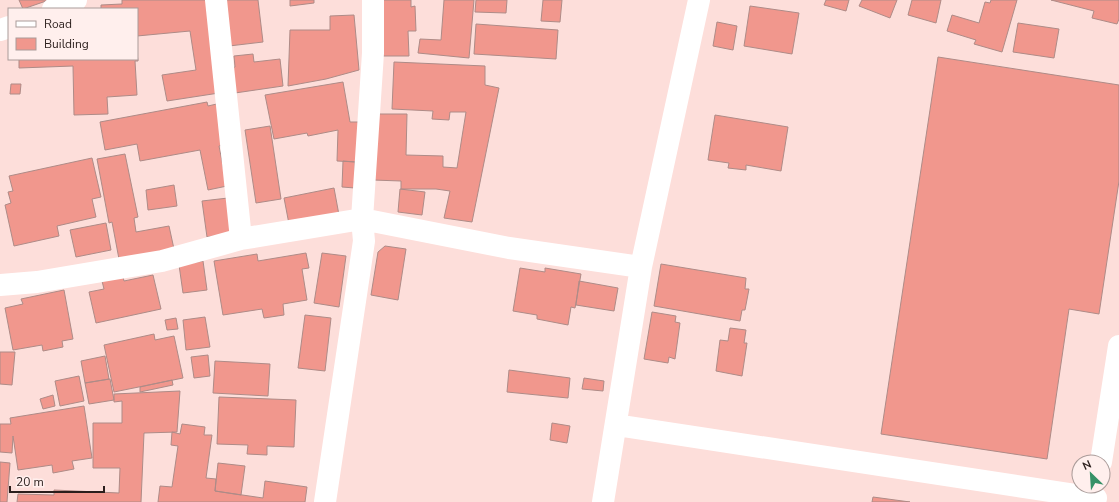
<svg xmlns="http://www.w3.org/2000/svg" width="1119" height="502" viewBox="0 0 1119 502" font-family="'Nunito Sans',sans-serif">
	<style>
		.building { fill: #f1978d; stroke: #ae8b87 }
		.lines { fill: none; stroke-linecap: round; stroke-linejoin: round }
		.street { stroke: #fff; stroke-width: 22 }
	</style>
	<rect width="100%" height="100%" fill="#fddeda"/>
	<path class="building" d="M19,0H49L23,9Z
		M122,0H208L219,93L167,101L162,75L196,70L190,31L137,36V9H101V5L122,4Z
		M225,0H258L263,42L229,46Z
		M290,0H314V3L290,6Z
		M380,0H411V7L415,6L416,31H408L409,56H381Z
		M444,0H474L469,58L418,53L420,39L441,40Z
		M476,0H507L506,13L475,12Z
		M543,0H562L560,22L541,21Z
		M826,0H849L846,11L824,5Z
		M862,0H897L890,18L859,6Z
		M912,0H941L936,23L908,15Z
		M991,0H1017L1002,52L974,44L976,40L947,31L952,15L979,23L985,2L990,3Z
		M1051,0H1119V19L1117,24L1092,18L1094,11Z
		M750,6L799,13L792,54L744,46Z
		M354,15L359,70L326,79L288,86L290,30H330V16Z
		M717,22L737,26L733,50L713,46Z
		M1018,23L1059,29L1054,58L1013,52Z
		M476,24L558,30L556,59L474,54Z
		M137,53L138,61H135L137,95L107,97L108,114L74,115L73,66L19,68V59H137Z
		M253,54L254,62L280,59L283,86L235,93L232,68L235,67L234,56Z
		M938,57L1119,85V181L1099,314L1069,309L1047,459L881,434Z
		M394,62L485,66V85L499,88L472,222L444,218L450,191L436,189H401V181L373,180L375,114H407L406,155L443,156V167L457,168L466,112H450L449,120L432,119L433,111L392,109Z
		M343,82L350,122H359L357,162L337,161L338,130L308,136L307,133L274,139L265,95Z
		M11,84H21L20,94H10Z
		M207,102L208,106L221,103L223,145L219,146L227,186L208,190L200,150L140,161L137,144L105,150L100,122Z
		M715,115L788,127L781,171L746,165V170L728,168L729,163L708,160Z
		M270,126L281,199L256,203L245,130Z
		M125,154L138,217L134,218L136,232L169,226L174,249L119,259L112,222L109,223L97,159Z
		M92,158L101,197L92,199L96,217L57,226L59,236L14,246L5,205L11,203L8,192L13,191L9,176Z
		M343,161L355,162V188L342,187Z
		M174,185L177,206L148,210L146,190Z
		M334,188L339,215L289,224L284,198Z
		M400,189L425,192L422,215L398,212Z
		M228,198L232,234L207,237L202,201Z
		M106,223L111,250L76,257L70,230Z
		M385,246L406,249L398,300L371,295L378,252Z
		M306,253L309,268L302,269L307,300L283,304L284,315L264,318L262,309L223,315L214,261L257,254L258,261Z
		M322,253L346,256L339,307L314,303Z
		M203,261L207,290L183,293L179,265Z
		M661,264L746,278L745,289H749L745,310H742L740,321L654,306Z
		M520,268L545,272V268L581,274L575,308L571,307L568,325L537,319V315L513,311Z
		M153,275L161,309L96,323L89,292L104,289L102,281L123,277L124,281Z
		M579,281L618,288L614,311L576,305Z
		M64,290L73,339L62,341L63,347L43,351L42,345L13,350L5,308L23,304L21,299Z
		M652,312L676,316L675,322L680,323L675,359L669,357L668,363L644,359Z
		M305,315L331,318L325,371L298,368Z
		M205,317L210,347L186,350L183,320Z
		M176,318L178,329L167,330L165,320Z
		M730,328L746,330L744,343H747L742,376L716,371L720,340L728,341Z
		M154,334L155,340L174,336L183,378L114,392L104,345Z
		M0,352H15L12,385L0,384Z
		M208,355L210,376L194,378L191,357Z
		M105,356L109,379L85,383L81,361Z
		M215,361L270,364L268,396L213,393Z
		M509,370L570,378L568,398L507,392Z
		M79,376L84,401L60,406L55,381Z
		M584,378L604,381L603,391L582,389Z
		M110,379L114,400L89,404L85,383Z
		M172,380L173,385L140,392V387Z
		M180,391L177,432L144,433L141,502H17L18,494L54,495V490L119,493L120,468H93V423H122V401L114,402V394Z
		M53,395L55,406L43,409L40,399Z
		M219,397L296,400L294,447L267,446V455L247,454L248,445L217,444Z
		M84,406L92,458L72,461L74,469L53,473L52,465L18,470L13,436L12,453L0,452V424H11L10,418Z
		M552,423L570,426L567,443L550,440Z
		M182,424L205,427L204,435H212L206,478L216,479L215,491L263,498L265,481L307,487L305,502H158L160,486L172,487L178,446L171,445L172,432L180,434Z
		M0,462L10,463L7,502H0Z
		M218,463L245,466L241,495L215,491Z
		M873,497L910,502H872Z"/>
	<g class="lines">
		<path class="street" d="M216,0L241,239
			M53,9L76,0
			M0,30L9,27
			M0,285L37,282L162,261L241,239L362,219L509,248L641,267
			M616,425L1096,498
			M1101,462L1119,346
			M325,502L364,241L362,219L373,53V0
			M603,502L641,267L699,0"/>
	</g>
	<rect x="8" y="8" width="130" height="52" fill="#ffefed" stroke="#aa9b99"/>
	<rect x="16" y="21" width="20" height="6" fill="#ffffff" stroke="#aa9b99"/>
	<text x="44" y="28" font-size="12" fill="#2b1e1c">Road</text>
	<rect x="16" y="38" width="20" height="12" fill="#f1978d" stroke="#aa9b99"/>
	<text x="44" y="48" font-size="12" fill="#2b1e1c">Building</text>
	<g transform="translate(1091 474) rotate(335)"><circle r="19" fill="#ffefed" stroke="#aa9b99"/>
	<path d="M0-3L7 15L0 10L-7 15Z" fill="#369167"/>
	<text y="-6" font-size="11" font-weight="bold" text-anchor="middle" fill="#2b1e1c">N</text>
	</g>
	<path d="M10 486v6h94v-6" fill="none" stroke="#2b1e1c" stroke-width="2"/>
	<text x="16" y="486" font-size="12" fill="#2b1e1c" stroke="#ffefed" stroke-width="3" paint-order="stroke">20 m</text>
</svg>
